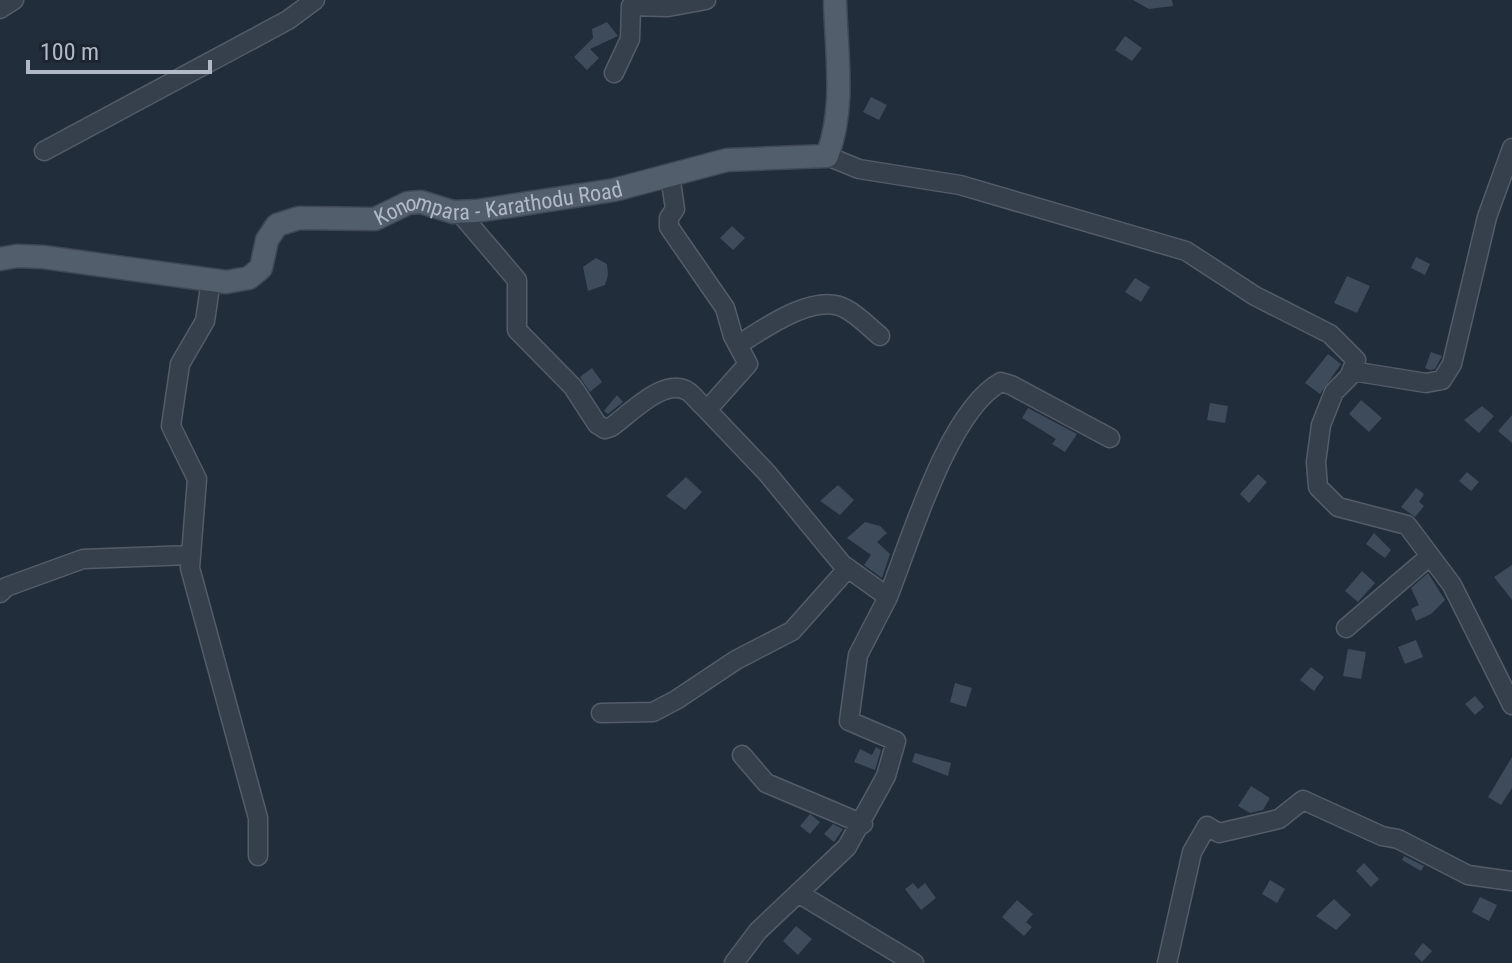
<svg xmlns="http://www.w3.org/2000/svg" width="1512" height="963" viewBox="0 0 1512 963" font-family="'Roboto Condensed',sans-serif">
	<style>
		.building { fill: #3e4b5b }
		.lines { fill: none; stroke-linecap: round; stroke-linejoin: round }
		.minor-casing { stroke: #545c69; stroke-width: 21 }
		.major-casing { stroke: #3f4854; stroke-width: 25 }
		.minor { stroke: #363f4c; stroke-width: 18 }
		.major { stroke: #535e6c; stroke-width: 22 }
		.labels { text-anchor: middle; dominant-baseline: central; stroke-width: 8; stroke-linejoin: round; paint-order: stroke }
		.street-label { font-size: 22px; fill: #b1b9c7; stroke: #1b2430 }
	</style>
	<rect width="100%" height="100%" fill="#222d3b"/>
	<path class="building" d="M1133,0H1172L1173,6L1149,9Z
		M607,22L618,36L590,49L599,58L587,70L574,57L593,38L592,29Z
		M1125,36L1142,48L1132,61L1115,50Z
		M871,97L887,105L879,120L863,112Z
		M732,226L745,238L733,250L720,238Z
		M1416,257L1430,264L1425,275L1411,268Z
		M596,258L607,264L608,275L605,285L588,291L583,267Z
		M1347,276L1370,286L1357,313L1334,303Z
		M1135,278L1150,287L1141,302L1125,292Z
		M1431,352L1442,356L1435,369L1430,370L1425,368Z
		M1328,354L1341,364L1320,394L1305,383Z
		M592,368L602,382L590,392L580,377Z
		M617,395L623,402L608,414L604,411Z
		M1361,400L1382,418L1369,432L1349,414Z
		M1210,403L1228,406L1225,423L1207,420Z
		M1482,406L1494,416L1479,433L1464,420Z
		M1028,408L1077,434L1065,452L1052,444L1056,439L1022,418Z
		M1512,415V443L1498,431Z
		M1467,472L1479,482L1471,491L1459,481Z
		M1258,474L1267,482L1249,503L1240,494Z
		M686,477L702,492L685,510L666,496Z
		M838,485L854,500L840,515L820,501Z
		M1416,488L1424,494L1419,502L1424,506L1415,517L1401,507Z
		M865,522L880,526L887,533L877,542L890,554L882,578L864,565L871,555L847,538Z
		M1374,533L1391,550L1385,558L1366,544Z
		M1512,565V600L1494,577Z
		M1362,571L1375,583L1358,602L1345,591Z
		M1428,573L1445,600L1431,614L1416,621L1411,609L1419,605L1411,588Z
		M1416,640L1423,657L1405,664L1398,647Z
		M1348,649L1366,652L1361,679L1343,676Z
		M1311,667L1324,677L1314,691L1300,680Z
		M955,683L972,688L966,707L950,702Z
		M1475,696L1484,707L1475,715L1465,704Z
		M876,747L881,750L875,770L854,762L860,749L872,755Z
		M915,753L951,763L948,776L912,762Z
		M1512,757V788L1501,805L1488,797Z
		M1251,786L1270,798L1263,810L1250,813L1238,806Z
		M810,814L820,822L810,834L800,826Z
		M833,824L843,829L834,842L824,834Z
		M1404,856L1424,866L1421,871L1402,860Z
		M1364,863L1379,879L1371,887L1356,871Z
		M1270,880L1285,889L1277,903L1262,894Z
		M913,883L918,889L925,883L936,898L921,910L905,889Z
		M1480,897L1497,905L1489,921L1472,912Z
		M1334,899L1351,915L1336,930L1316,916Z
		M1017,900L1033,914L1026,922L1032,927L1024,936L1002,917Z
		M796,926L812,939L798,955L783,941Z
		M1423,943L1432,951L1422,962L1414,954Z"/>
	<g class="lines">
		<g class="minor-casing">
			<path id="minor" d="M0,9L14,0
				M614,73L630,39L631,6L668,7L706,0
				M44,151L288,20L315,0
				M827,156L859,169L960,185L1186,251L1255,296L1330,334L1356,360L1349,377L1334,392L1321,425L1316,462L1318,487L1338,507L1407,525L1452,585L1512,705
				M670,175L675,209L669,218V227L725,308L733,336L748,364L707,410L767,473L842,564L888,597L858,655L849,721L896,741L886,776L847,847L758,931L734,963
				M459,212L517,280V330L573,387L597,424L605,429L611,427C629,415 665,375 689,392C695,397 701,405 707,410
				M211,280L205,321L180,364L171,426L197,479L190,568L258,818V856
				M738,345C763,329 816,291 846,309C858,315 870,328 880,336
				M1352,371L1426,383L1442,380L1452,364L1487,217L1512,148
				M0,593L6,587L83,559L191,555
				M888,597C911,539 948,411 1001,382L1011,385L1110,438
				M1346,628L1430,556
				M601,713L653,712L676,700L736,660L792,631L848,568
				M742,755L766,783L863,824
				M798,893L914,963
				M1167,963L1192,852L1207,826L1219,833L1279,819L1303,800L1382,836L1398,839L1468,875L1512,881"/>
		</g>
		<g class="major-casing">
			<g id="major">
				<path id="s1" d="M0,259L17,256L43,257L226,282L249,278L261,268L267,240L277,225L299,218L375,219L408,203L421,202L453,212L477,211L614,190L727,160L827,156C846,107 836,52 835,0"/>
			</g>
		</g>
		<use href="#minor" class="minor"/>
		<use href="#major" class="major"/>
	</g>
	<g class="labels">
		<g class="street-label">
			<text stroke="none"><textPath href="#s1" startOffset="540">Konompara - Karathodu Road</textPath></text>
		</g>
	</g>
	<path d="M28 60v12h182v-12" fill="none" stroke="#b1b9c7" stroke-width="4"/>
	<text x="40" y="60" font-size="24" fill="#b1b9c7" stroke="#1b2430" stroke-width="6" paint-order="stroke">100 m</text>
</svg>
